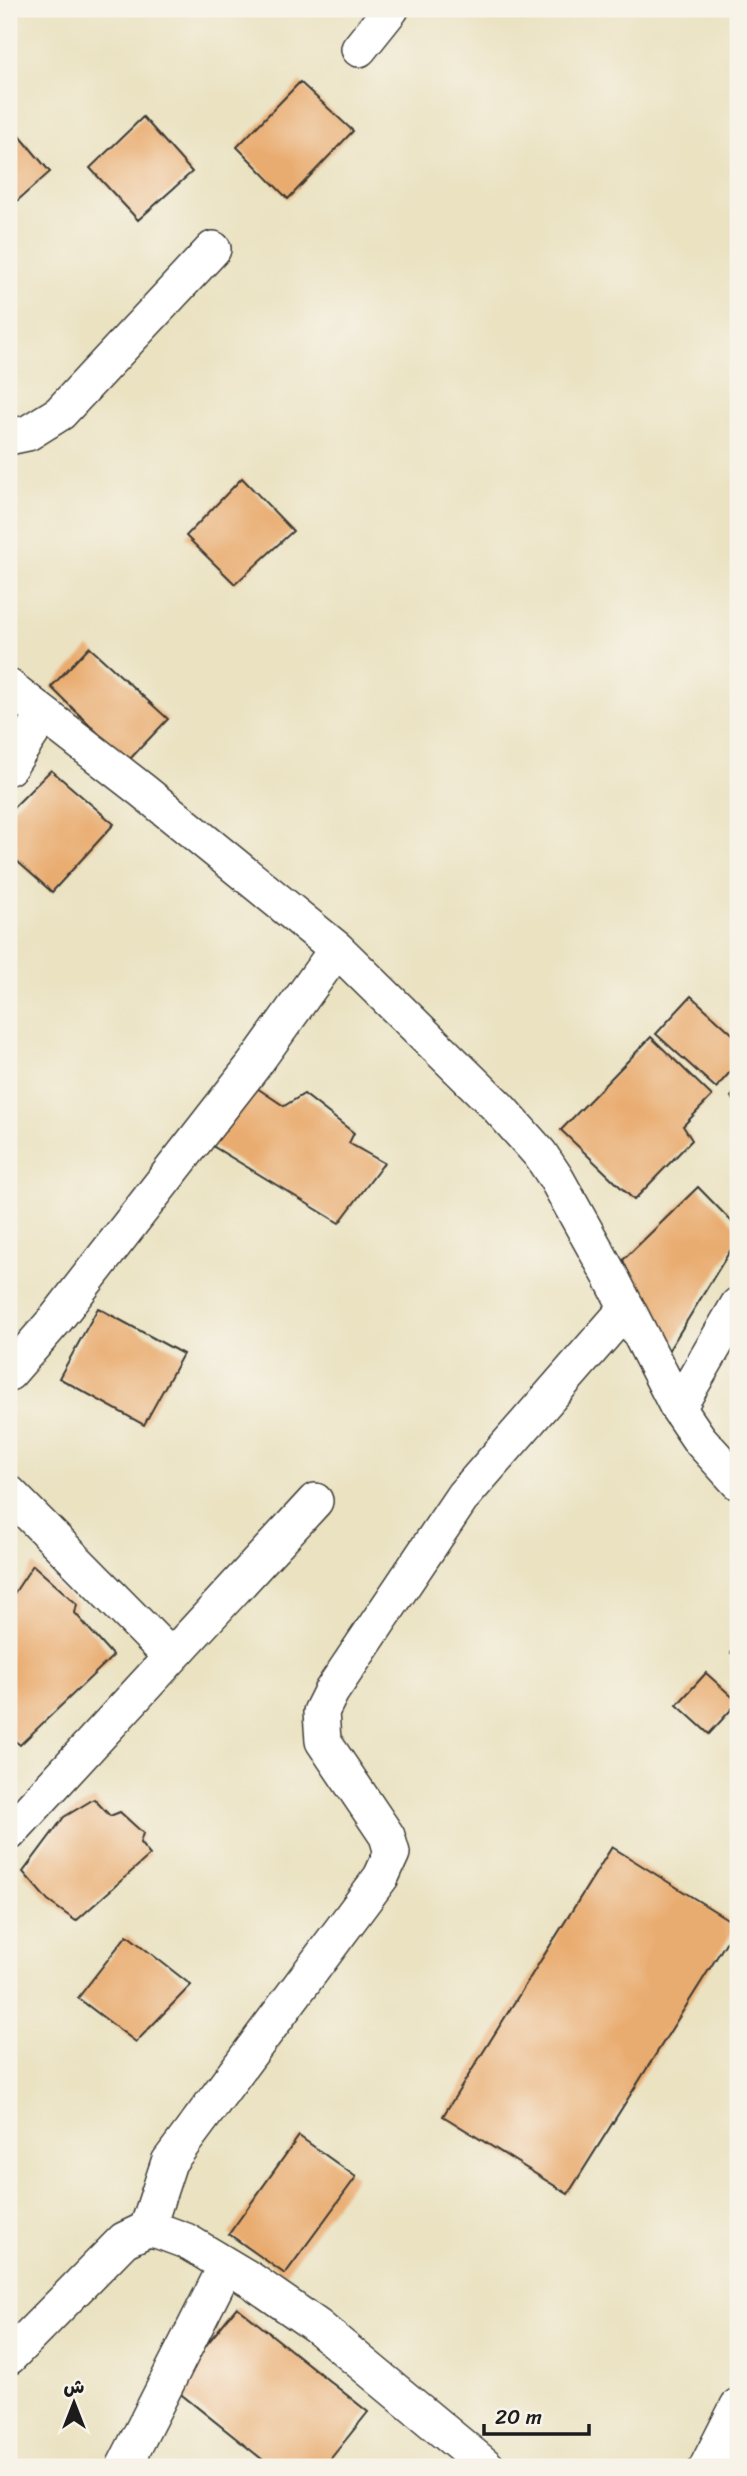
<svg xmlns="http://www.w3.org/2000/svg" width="747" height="2476" viewBox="0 0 747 2476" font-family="Sriracha,'Playpen Sans Arabic',sans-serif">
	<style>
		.building { fill: #e9ac6f }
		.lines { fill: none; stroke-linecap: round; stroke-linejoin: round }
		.street-casing { stroke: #3b3a35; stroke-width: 38 }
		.street { stroke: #fff; stroke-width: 35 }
	</style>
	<rect width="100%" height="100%" fill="#f7f3e8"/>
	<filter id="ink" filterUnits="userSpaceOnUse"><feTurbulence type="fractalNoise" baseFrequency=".0143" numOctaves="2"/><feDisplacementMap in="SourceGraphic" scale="14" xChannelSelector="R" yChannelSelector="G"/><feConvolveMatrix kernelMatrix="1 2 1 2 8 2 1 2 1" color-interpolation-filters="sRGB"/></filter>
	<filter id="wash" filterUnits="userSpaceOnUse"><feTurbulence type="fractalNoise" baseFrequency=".00686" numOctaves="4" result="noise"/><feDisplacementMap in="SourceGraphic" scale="28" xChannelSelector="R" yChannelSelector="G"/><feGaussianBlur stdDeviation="1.57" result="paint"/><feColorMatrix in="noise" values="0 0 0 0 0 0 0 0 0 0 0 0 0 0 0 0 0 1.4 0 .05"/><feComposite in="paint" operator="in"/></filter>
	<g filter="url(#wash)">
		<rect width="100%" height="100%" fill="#eae2c1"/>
		<g id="blocks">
			<path class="building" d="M300,82L353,131L288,199L237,147Z
				M143,117L192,172L138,220L90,168Z
				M9,123L50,172L9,208Z
				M242,478L293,531L235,584L186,536Z
				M89,647L168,719L127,762L51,687Z
				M51,770L114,824L52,892L9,854V812Z
				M691,996L738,1039V1063L716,1088L656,1034Z
				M651,1037L712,1096L683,1126L692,1140L634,1200L561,1130Z
				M254,1086L284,1106L304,1094L354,1133L349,1143L384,1163L339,1223L206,1142Z
				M738,1088V1104L731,1097Z
				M698,1187L738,1228V1238L664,1358L623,1260Z
				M98,1308L183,1354L144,1425L59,1378Z
				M33,1565L77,1604L75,1613L113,1656L20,1745L9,1736V1601Z
				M738,1641V1658L731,1653Z
				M706,1673L738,1702L709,1734L677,1705Z
				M94,1799L110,1816L120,1812L143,1833L140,1843L150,1855L76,1921L48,1901L23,1872L64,1817Z
				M612,1847L737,1925L568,2194L443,2116Z
				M127,1935L191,1985L136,2042L78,1998Z
				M299,2136L356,2177L285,2274L229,2234Z
				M237,2307L368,2412L324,2467H257L263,2460L172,2387Z"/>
		</g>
	</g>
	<g filter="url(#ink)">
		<use href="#blocks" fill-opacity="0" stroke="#3b3a35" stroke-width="2"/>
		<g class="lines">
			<g class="street-casing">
				<path id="street" d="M359,49L391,9
					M9,437L28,433L60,413L213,249
					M9,687L143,791L337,949L498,1107L540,1154L556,1178L612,1279L678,1408L699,1439L738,1482
					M9,767L44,714
					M9,1373L56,1319L253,1066L337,949
					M678,1408L738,1305
					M9,1493L171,1657
					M9,1833L315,1501
					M147,2229L169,2162L381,1877L392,1853L387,1836L323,1741L321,1712L331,1692L463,1496L626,1309
					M9,2357L124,2240L147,2229L159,2231L186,2241L251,2280L317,2326L487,2467
					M124,2467L226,2266
					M707,2467L738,2406"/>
			</g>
			<use href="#street" class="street"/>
		</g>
	</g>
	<rect width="747" height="2476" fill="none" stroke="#f7f3e8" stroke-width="35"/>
	<g transform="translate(74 2403)" stroke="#f7f3e8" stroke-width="5" paint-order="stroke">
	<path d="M0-5L12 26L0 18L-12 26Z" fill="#1c1c1c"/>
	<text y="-10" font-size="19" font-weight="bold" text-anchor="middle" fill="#1c1c1c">ش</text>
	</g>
	<path d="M484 2424v10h105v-10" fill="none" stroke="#1c1c1c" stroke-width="3.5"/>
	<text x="495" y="2424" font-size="21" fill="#1c1c1c" stroke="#f7f3e8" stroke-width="5" paint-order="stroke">20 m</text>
</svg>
